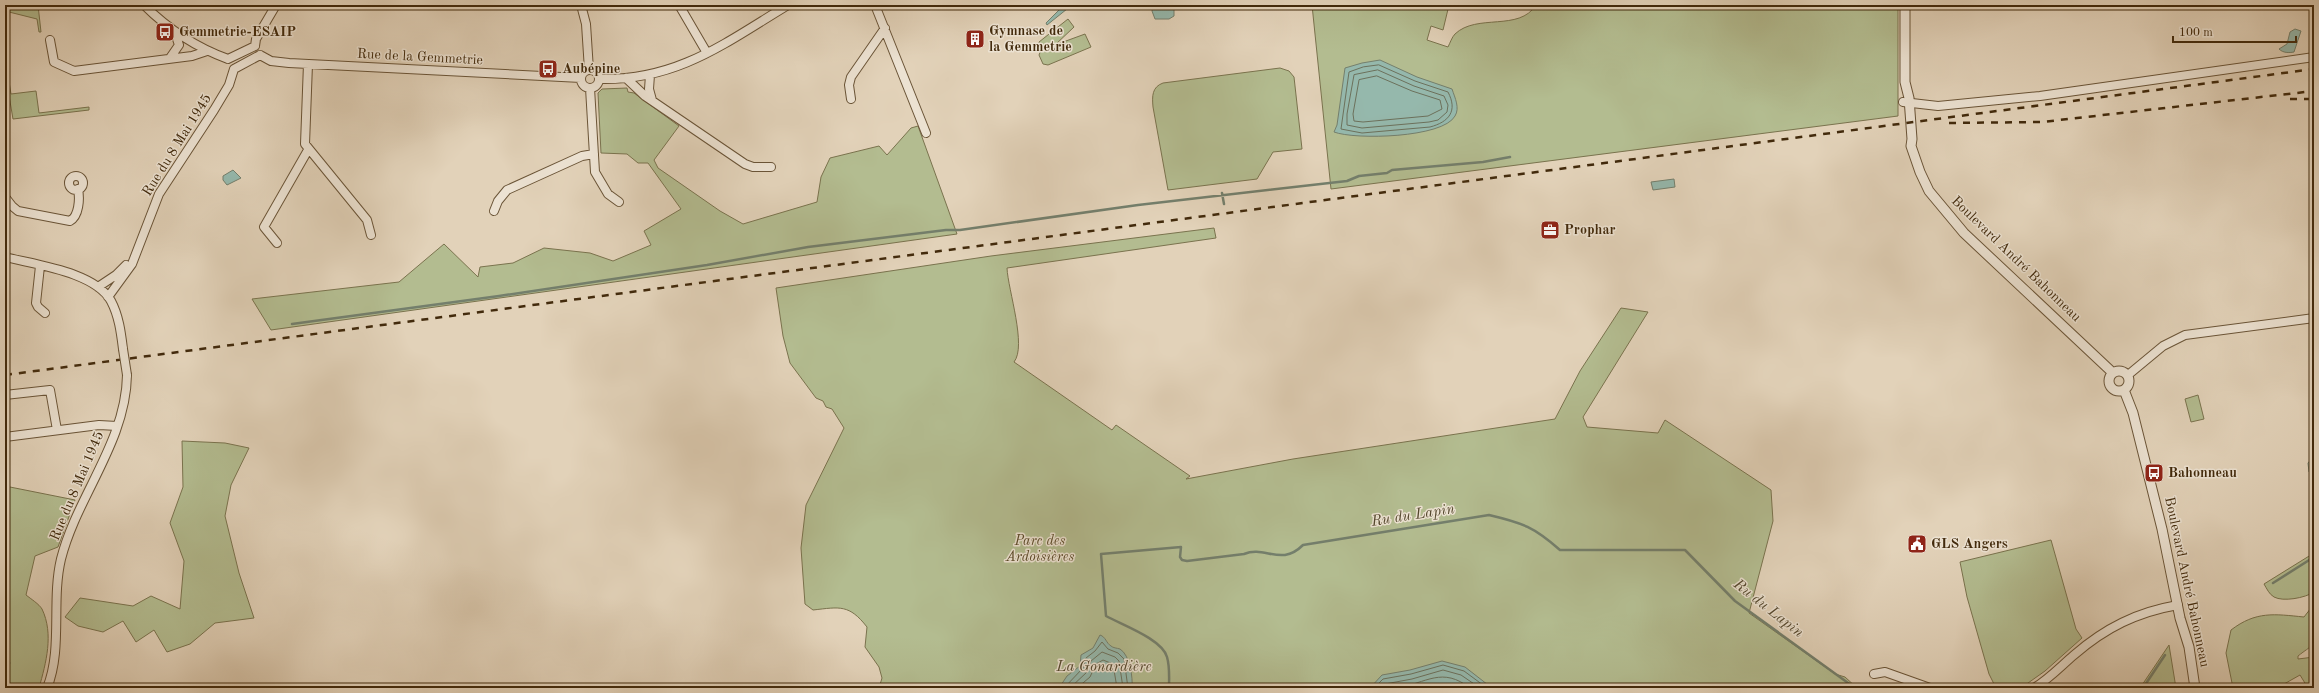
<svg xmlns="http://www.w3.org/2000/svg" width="2319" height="693" viewBox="0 0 2319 693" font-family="'Old Standard TT',serif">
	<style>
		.green { fill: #b3bc90; stroke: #7a734e }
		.water { fill: #95b8ac; stroke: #747f6c }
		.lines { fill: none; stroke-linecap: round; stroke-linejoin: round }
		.shore { stroke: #6c715c; stroke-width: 1 }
		.stream { stroke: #747f6c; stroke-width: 2.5 }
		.minor-casing { stroke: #6a5437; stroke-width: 10 }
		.tertiary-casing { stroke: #6a5437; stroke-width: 11 }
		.minor { stroke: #ece2d2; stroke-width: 8 }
		.tertiary { stroke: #ece2d2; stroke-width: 9 }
		.rail { stroke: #422a0c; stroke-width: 2.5; stroke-dasharray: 7 7; stroke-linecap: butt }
		.minor-bridge-casing { stroke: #6a5437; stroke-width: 10; stroke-linecap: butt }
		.minor-bridge { stroke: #ece2d2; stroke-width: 8 }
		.labels { text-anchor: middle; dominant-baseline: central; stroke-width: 3; stroke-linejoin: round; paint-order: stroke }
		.poi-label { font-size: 14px; font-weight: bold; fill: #422a0c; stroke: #ece2d2; text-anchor: start }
		.street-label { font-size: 14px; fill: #422a0c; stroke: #ece2d2 }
		.park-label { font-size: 14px; font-style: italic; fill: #594726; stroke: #ece2d2 }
		.water-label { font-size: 15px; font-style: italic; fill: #53462c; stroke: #ece2d2 }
	</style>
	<rect width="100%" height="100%" fill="#e2d2b9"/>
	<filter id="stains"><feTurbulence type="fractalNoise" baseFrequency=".005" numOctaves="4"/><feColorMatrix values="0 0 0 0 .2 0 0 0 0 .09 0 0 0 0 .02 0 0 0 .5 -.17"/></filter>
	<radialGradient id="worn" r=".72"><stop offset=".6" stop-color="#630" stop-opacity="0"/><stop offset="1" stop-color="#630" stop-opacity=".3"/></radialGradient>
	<path class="green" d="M5,5H38L41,32H39L37,19L5,11Z
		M1312,5H1449L1443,30L1431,26L1427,40L1448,47C1450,43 1452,37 1455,34C1477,13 1519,32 1536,5H1898V116L1331,189Z
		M1068,19L1074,27L1055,45L1085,34L1091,47L1048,65L1043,64L1039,55L1041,50L1039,42Z
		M5,57L11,94L36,91L39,113L89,107V110L13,119L5,72Z
		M1280,68L1289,71L1294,77L1302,149L1273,152L1257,179L1168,190L1153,107C1152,96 1152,87 1163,83Z
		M627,88L628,92L634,93L679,126L654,160L658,168L720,211L743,224L817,202L821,177L830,158L879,146L887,155L911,128L918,126L957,234L271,330L252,299L399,282L444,244L478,277L480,267L513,263L544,248L590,253L613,261L651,245L644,231L681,209L648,163H638L627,154L601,153L598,93L602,89Z
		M1214,228L1216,238L1007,268C1008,290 1027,346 1014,362L1112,430L1116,425L1190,476L1186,479L1293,459L1555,419L1580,371L1621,308L1648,312L1583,417L1587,427L1658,433L1665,420L1771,490L1773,521L1749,613L1835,674L1845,677L1857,688H879L882,678L879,667L865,647L867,627C849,604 840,607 813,610L805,604L801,548L806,505L844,428L832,409L826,407L823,401L816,398L790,363L783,336L776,288L991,256Z
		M2198,395L2204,419L2191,422L2185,399Z
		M182,441L225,443L249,448L231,485L225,516L239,573L254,618L215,623L190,644L167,652L154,630L136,642L123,621L103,632L78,626L65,617L80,598L133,606L151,596L180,609L184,561L170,523L183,487Z
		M5,486L75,500L58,547L35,556L26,595C31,599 39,604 42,609C54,634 46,663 39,688H5Z
		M2051,540L2076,629L2082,638L2045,671L2021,688H1996L1989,674L1967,597L1960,562Z
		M2314,553V592C2305,598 2283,602 2274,597C2269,594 2267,589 2264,584Z
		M2311,608L2314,609C2314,616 2312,624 2312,631C2313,649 2313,644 2298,656V659L2314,657V688H2308L2300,675L2277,688H2233L2226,653L2231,630C2256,611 2274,614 2304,617Z
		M2169,645L2176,688H2140Z"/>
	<path class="water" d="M1064,5H1072L1047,25L1046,23Z
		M1153,5H1174V16L1169,19H1155L1152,11Z
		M2295,29L2301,31L2294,52C2289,53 2283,53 2279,49L2287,44L2290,32Z
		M1380,60L1417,77L1452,89C1455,98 1460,108 1455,116C1443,138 1355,140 1334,132L1337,125L1345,68L1362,63Z
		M233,170L241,178L227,185L223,180V176Z
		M1674,179L1675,187L1653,190L1651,182Z
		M2314,456V475L2313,476L2309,472L2308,463Z
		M1100,635C1106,637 1106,643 1111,646C1113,648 1117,648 1120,649C1130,655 1133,678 1132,688H1059L1067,676L1080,666L1081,655L1093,648Z
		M5,651L10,663L5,675Z
		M1442,661L1465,667L1492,688H1370L1382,675L1410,670Z"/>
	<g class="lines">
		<path class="shore" d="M1379,65L1415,81L1448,92C1458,111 1449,122 1430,127L1362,133L1341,129L1349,72L1363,67Z
			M1378,70L1414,86L1444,96L1448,105L1447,112L1438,120L1429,122L1362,128L1347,125V114L1354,75Z
			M1377,76L1412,91L1440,100L1442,109L1428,116L1363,122L1354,121L1353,114L1359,80Z
			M1064,688L1083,668L1086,658L1095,651L1102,642L1108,649L1118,653L1124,659L1128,688
			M1070,688L1087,672L1091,661L1102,652L1115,657L1119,661L1123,688
			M1077,688L1090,677L1096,664L1103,660L1113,664L1117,688
			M1374,688L1383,679L1411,674L1443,665L1464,671L1487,688
			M1381,688L1385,684L1412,679L1443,670L1461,675L1480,688
			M1397,688C1427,683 1442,666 1470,688"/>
		<path class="stream" d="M1222,193L1224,204
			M292,324L499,296L707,265L808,247L946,230H960L1138,205L1347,181L1359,176L1387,173L1392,170L1483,162L1510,157
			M2273,583L2314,557
			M1169,688C1169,678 1170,667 1167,657C1162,639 1122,625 1106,616L1101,554L1181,547L1180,557L1182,560L1187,561L1244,554C1265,545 1281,567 1303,545L1489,515C1523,523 1534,527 1560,550H1685L1735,601L1855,688
			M2143,688L2165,655"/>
		<g class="minor-casing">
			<path id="minor" d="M144,5C169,30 195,47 228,59
				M581,5L586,24L589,70
				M679,5L707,53
				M875,5L926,133
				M50,40L54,62L74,71L192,56L207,51
				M255,46L256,39L276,5
				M260,55L271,61L289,63L581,78
				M170,58L179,45L175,33
				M228,59L255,46
				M308,64L305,144L367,220L371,235
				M234,69L260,55
				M581 79a9 9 0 1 1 18 0a9 9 0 1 1-18 0Z
				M650,75L649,89L652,100
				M626,78L645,96L745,164L753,167H771
				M599,79C677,81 725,43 788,5
				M590,88L595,172L608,194L619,202
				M851,99L849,85L851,77L885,28
				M1903,102L1938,106L2040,96L2314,57
				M69 183a7 7 0 1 1 14 0a7 7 0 1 1-14 0Z
				M5,197L12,206L18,211L70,221C79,216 80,199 78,189
				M494,211L498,201L507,190L582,156L594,154
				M277,243L264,227L308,150
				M5,257C36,265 95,272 111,301C119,316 121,333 123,349
				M40,266L36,303L38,307L45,313
				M98,287L116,275L126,265
				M108,297L132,264L159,194L214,110L229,85L234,69
				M2128,375L2163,346L2185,335L2314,318
				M5,395L50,390L57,430
				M5,437L99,425L117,426
				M1874,674L1885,672L1930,688
				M47,688C63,649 51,601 61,559C77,496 126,442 127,375
				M2034,688C2049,679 2061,666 2074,655C2105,628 2137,612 2178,605"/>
		</g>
		<g class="tertiary-casing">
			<path id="tertiary" d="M1905,5V82L1909,98L1912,139L1911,146L1920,172L1929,191L1964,233L2113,373
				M2109 381a10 10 0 1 1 20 0a10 10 0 1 1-20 0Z
				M2124,390L2133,413L2162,529L2180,618L2189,647L2195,688"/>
		</g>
		<use href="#minor" class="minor"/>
		<use href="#tertiary" class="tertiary"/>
		<path class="rail" d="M2290,99H2314
			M1949,123L2042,122L2314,91
			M5,375L2314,69"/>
		<g class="minor-bridge-casing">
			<path id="minor-bridge" d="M123,349L127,375"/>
		</g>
		<use href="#minor-bridge" class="minor-bridge"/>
	</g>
	<defs>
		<g id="bus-square" transform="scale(1)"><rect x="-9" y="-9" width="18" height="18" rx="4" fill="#8f2418" stroke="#ece2d2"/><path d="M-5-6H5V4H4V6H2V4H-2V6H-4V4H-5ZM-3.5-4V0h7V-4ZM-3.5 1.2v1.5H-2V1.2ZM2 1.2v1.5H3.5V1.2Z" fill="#fff"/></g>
		<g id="building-square" transform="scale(1)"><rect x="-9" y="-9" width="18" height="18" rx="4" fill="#8f2418" stroke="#ece2d2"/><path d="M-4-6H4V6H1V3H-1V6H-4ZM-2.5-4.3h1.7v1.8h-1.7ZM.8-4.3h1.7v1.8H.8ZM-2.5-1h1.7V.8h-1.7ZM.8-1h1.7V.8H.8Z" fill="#fff"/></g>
		<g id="office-square" transform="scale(1)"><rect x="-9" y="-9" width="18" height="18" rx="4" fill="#8f2418" stroke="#ece2d2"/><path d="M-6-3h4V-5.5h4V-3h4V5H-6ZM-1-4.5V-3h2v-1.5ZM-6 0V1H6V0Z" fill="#fff"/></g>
		<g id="civic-square" transform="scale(1)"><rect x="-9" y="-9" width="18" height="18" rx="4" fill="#8f2418" stroke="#ece2d2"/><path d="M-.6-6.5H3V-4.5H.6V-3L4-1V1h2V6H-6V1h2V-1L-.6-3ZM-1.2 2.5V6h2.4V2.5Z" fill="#fff"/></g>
	</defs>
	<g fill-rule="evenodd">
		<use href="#bus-square" x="165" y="32"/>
		<use href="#building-square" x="975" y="39"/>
		<use href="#bus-square" x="548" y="69"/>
		<use href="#office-square" x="1550" y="230"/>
		<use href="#bus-square" x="2154" y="473"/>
		<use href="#civic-square" x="1917" y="544"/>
	</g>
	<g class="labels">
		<g class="poi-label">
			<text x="989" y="31">Gymnase de<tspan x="989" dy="16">la Gemmetrie</tspan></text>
			<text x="179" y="32">Gemmetrie-ESAIP</text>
			<text x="562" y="69">Aubépine</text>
			<text x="1564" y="230">Prophar</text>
			<text x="2168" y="473">Bahonneau</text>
			<text x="1931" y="544">GLS Angers</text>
		</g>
		<g class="street-label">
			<text transform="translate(420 57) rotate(3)">Rue de la Gemmetrie</text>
			<text transform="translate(177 145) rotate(-58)">Rue du 8 Mai 1945</text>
			<text transform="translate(2016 259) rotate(44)">Boulevard André Bahonneau</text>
			<text transform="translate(77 486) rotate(-67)">Rue du 8 Mai 1945</text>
			<text transform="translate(2187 582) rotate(78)">Boulevard André Bahonneau</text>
		</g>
		<g class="park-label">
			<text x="1040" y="541">Parc des<tspan x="1040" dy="16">Ardoisières</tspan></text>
		</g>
		<g class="water-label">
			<text transform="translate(1413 516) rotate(-9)">Ru du Lapin</text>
			<text transform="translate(1768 609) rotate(38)">Ru du Lapin</text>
			<text x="1104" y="667">La Gonardière</text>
		</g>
	</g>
	<rect width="2319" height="693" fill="none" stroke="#e2d2b9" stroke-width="20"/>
	<rect x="6" y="6" width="2307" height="681" fill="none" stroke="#422a0c" stroke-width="2"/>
	<rect x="10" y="10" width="2299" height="673" fill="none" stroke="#422a0c"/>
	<path d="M2173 36v6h123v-6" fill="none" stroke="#422a0c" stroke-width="2"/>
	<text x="2179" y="36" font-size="12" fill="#422a0c" stroke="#ece2d2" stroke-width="3" paint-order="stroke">100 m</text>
	<rect width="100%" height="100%" filter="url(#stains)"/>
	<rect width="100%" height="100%" fill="url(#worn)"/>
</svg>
